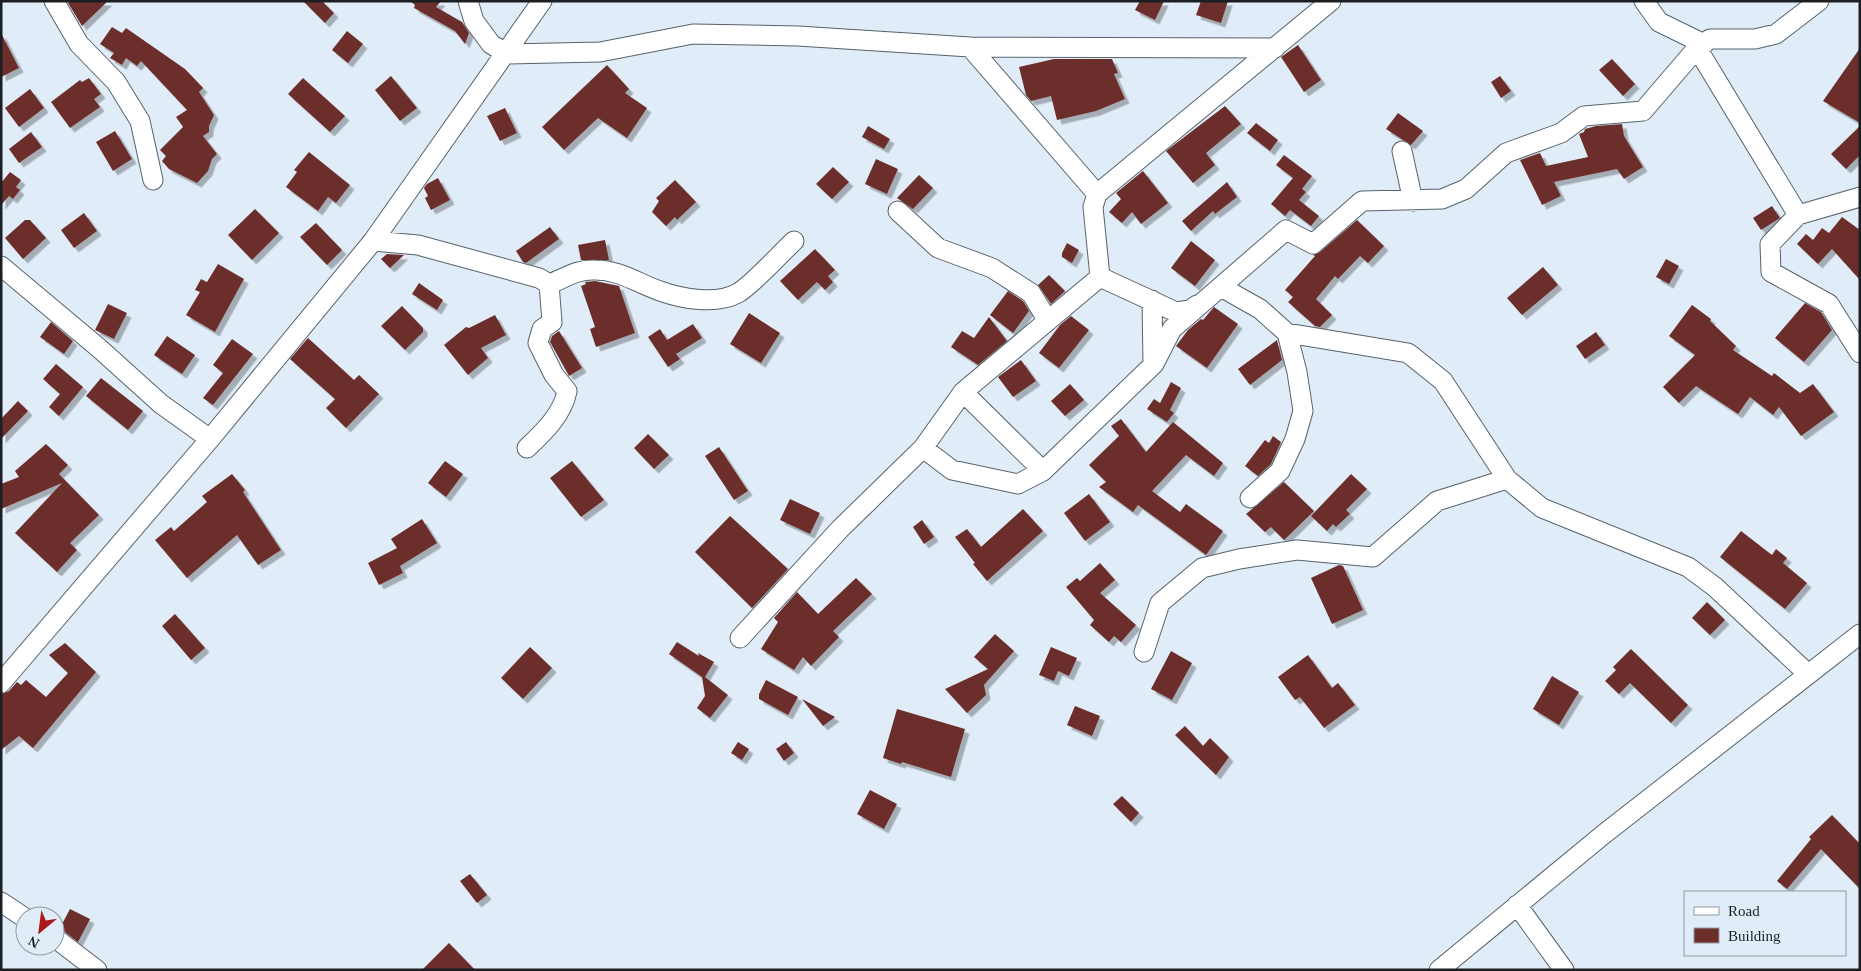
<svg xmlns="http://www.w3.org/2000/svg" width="1861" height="971" viewBox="0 0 1861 971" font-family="Georgia,serif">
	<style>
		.building { fill: #6c2f2a; filter: url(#shadow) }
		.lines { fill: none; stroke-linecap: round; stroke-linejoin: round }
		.street-casing { stroke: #57626b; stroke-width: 21 }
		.street { stroke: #fff; stroke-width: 19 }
	</style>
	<defs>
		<filter id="shadow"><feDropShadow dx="4.5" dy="4.5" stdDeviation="0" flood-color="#0004"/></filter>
	</defs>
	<rect width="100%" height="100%" fill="#e0ecf8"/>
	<path class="building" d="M71,1H108L82,26L68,3Z
		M303,1H322L334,13L325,23Z
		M410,1H441L436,7L462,22L469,33L465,44L455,31L414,8L415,5Z
		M1140,1H1164L1155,20L1135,10Z
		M1201,1H1228L1221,23L1196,15Z
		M112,27L122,33L126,28L185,69L203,88L199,92L214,115L209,126V132L203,136L217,154L212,159L208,171L197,183L169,169L162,161L166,156L160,150L183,127L176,117L187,110L141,61L137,66L126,58L122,65L110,58L114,53L100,44Z
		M347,31L363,44L348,63L332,50Z
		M1,33L19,68L1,77Z
		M1298,45L1321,80L1304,92L1281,57Z
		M1860,48V123L1823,101Z
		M1054,59H1112L1118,73L1114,74L1125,99L1096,111L1057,120L1051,96L1031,101L1026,95L1019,67Z
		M1612,59L1635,84L1623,96L1599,70Z
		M607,65L629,89L625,93L647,108L627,138L598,118L564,150L542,127Z
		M391,76L417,108L400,121L375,90Z
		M1500,76L1511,91L1501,98L1491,82Z
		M89,78L101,94L94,99L100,107L70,128L51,102L80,80L82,82Z
		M303,78L345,116L330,132L288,94Z
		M30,89L44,108L19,127L5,108Z
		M1225,106L1241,124L1206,153L1215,165L1193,183L1166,151Z
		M505,108L517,133L500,141L487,116Z
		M1398,113L1423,131L1411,145L1386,129Z
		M1256,123L1278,140L1270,151L1247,133Z
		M1622,124L1624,136L1643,167L1624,179L1617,169L1554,182L1561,196L1542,205L1520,160L1540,153L1546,166L1588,157L1579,134L1584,132L1585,129L1596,126Z
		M868,126L890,139L884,149L862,137Z
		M1860,126V155L1846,169L1831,154Z
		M115,131L132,159L113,171L96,142Z
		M31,132L42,147L19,163L9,149Z
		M309,152L350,185L336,203L328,197L318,211L286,187L297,172L294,170Z
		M1284,155L1312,176L1302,189L1306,192L1299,200L1319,216L1311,226L1290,210L1285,216L1271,204L1293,178L1276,165Z
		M876,159L898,169L887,194L865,184Z
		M833,167L849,182L832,199L816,184Z
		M1143,171L1168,203L1141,224L1132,212L1122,223L1109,212L1121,199L1116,193Z
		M10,172L21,180L16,187L20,190L13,199L9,196L1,205V183Z
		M919,175L933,188L913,209L897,198Z
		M438,178L450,200L431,210L425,198L428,196L424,188L427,184Z
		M675,180L696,202L677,220L675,217L666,226L652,212L659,201L656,198Z
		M1227,182L1237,197L1215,214L1213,211L1191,231L1182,221Z
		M1772,206L1780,218L1761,230L1753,218Z
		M255,209L279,233L252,260L228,235Z
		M84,213L97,231L74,248L61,230Z
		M1842,217L1860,230V280L1832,249L1818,264L1797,244L1806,234L1813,240L1822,228L1829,233Z
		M25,220H30L46,238L23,259L5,238Z
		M1357,220L1384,246L1368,263L1360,256L1338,279L1335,276L1316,299L1332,315L1320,327L1315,326L1288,302L1293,297L1285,290L1315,256L1313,255L1320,252Z
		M316,223L342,250L327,265L300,237Z
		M550,227L559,239L526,263L523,262L516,251Z
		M605,240L609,260H581L578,245Z
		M1191,241L1215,260L1195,286L1171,268Z
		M1067,243L1079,250L1072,263L1062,257V253Z
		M815,249L835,270L828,276L833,282L825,290L817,282L798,300L780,281Z
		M387,254L404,255L390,268L381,259Z
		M1666,259L1679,266L1669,284L1656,277Z
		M218,264L244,279L215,332L186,315L200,292L195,290L201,279L207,282Z
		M1543,267L1558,285L1522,315L1507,298Z
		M1049,275L1065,291L1051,304L1038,285Z
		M595,281L619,286L635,333L596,347L590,329L595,327L581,286L586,284L585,282Z
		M419,283L443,300L437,310L412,294Z
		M1008,291L1023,301L1029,311L1013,333L990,315Z
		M1805,303L1821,312L1832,330L1804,362L1775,338Z
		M108,304L127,313L114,339L95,330Z
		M1692,305L1711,319L1710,321L1736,346L1733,350L1772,376L1774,373L1800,393L1813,384L1834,412L1801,436L1779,407L1773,415L1750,397L1738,414L1696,386L1679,403L1663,387L1695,355L1669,336Z
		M402,306L423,328V332L405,350L381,326Z
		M1214,307L1238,324L1207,368L1176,346L1188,330L1201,319L1203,320Z
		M749,313L780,333L761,363L730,344Z
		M495,315L506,335L481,348L488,358L468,375L444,345L466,327L469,328Z
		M1071,316L1089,330L1059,368L1039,353L1060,325Z
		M989,317L1007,341L978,365L951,347L962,331L974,338Z
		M51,322L73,341L64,354L40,337Z
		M693,324L702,338L676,354L680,359L668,367L648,337L660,329L667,340Z
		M559,331L582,368L569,376L550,342L552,336Z
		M1596,332L1605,345L1585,359L1576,346Z
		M167,336L195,355L182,374L154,355Z
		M308,338L354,380L359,375L379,394L346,428L326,408L335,399L290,359Z
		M232,339L253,354L213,405L203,398L223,373L213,365Z
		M1277,340L1282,360L1250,385L1238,369Z
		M1021,360L1036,381L1013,397L998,377Z
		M56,364L83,387L59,416L49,407L60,394L43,379Z
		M101,378L143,411L128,430L86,396Z
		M1171,382L1181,388L1170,410L1174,413L1167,422L1147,409L1154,399L1160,403Z
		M1070,384L1084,400L1065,416L1051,401Z
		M18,401L28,411L1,439V419Z
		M1121,419L1146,452L1173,422L1223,463L1214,476L1186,455L1152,491L1180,512L1186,504L1223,531L1206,555L1138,505L1133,512L1099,487L1106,482L1089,465L1119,436L1111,426Z
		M648,434L669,455L654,469L634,448Z
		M1273,436L1281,442L1271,464L1258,476L1245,466L1265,440L1269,443Z
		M46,444L68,465L59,474L99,515L70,543L77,550L57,572L15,533L62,483L1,509V484L19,477L15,471Z
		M719,447L748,491L734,500L705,456Z
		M445,461L463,474L446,497L428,483Z
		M572,461L604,500L581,517L550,478Z
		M232,474L245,490L243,492L281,550L258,565L237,535L187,578L155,540L171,527L174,531L207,502L202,496Z
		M1351,474L1367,489L1346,510L1350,514L1336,527L1333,524L1327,531L1311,516Z
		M1284,482L1314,511L1284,540L1271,527L1265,532L1246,514Z
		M1089,494L1110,522L1085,541L1064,513Z
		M790,499L820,513L810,534L780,520Z
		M1023,509L1043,531L987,581L973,564L975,563L955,537L967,529L981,547Z
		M730,516L788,569L752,608L695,552Z
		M422,519L437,543L400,566L403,573L379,585L368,563L397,548L391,539Z
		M922,520L934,537L924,544L913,527Z
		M1741,531L1772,555L1776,549L1787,558L1783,563L1807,583L1785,609L1720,557Z
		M1100,563L1115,580L1100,593L1136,625L1121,642L1114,636L1109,642L1090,625L1094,620L1066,587L1077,578L1080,581Z
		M1339,565L1343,566L1363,610L1332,624L1311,578Z
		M856,578L872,594L833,631L839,637L811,666L803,657L794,670L761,649L778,622L774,618L797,592L818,614Z
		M1707,602L1725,620L1710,635L1692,618Z
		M175,614L205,648L191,660L162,626Z
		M995,634L1014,651L984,685L986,695L967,713L945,689L988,669L974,657Z
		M677,642L699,656L698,653L714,662L705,677L728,695L710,718L697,708L705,696L702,677L669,654Z
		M65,643L96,672L33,748L19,736L1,750V694L9,691L17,682L21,685L26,680L46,697L68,673L49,655Z
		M530,647L552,668L523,699L501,678Z
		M1051,647L1077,658L1069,676L1058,671L1054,681L1039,675Z
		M1631,649L1688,705L1671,723L1630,683L1619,694L1605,681L1616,670L1613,667Z
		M1171,651L1192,663L1172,700L1151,689Z
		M1308,655L1332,688L1338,683L1355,705L1324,728L1300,697L1295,700L1278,677Z
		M1552,676L1579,692L1559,725L1533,709Z
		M766,680L798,697L788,715L759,699V694Z
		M802,699L835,717L823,726Z
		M1075,706L1100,716L1092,736L1067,725Z
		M897,709L965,729L951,777L902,762L901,764L883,758Z
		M1185,726L1203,746L1210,738L1229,757L1216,775L1175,735Z
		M738,742L749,749L742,760L731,753Z
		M786,742L794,753L784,761L776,749Z
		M870,790L897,804L884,829L857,814Z
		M1122,796L1139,813L1131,822L1113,804Z
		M1832,815L1860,844V889L1821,849L1787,889L1777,881L1811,839L1809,837Z
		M470,874L487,895L477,903L460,881Z
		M70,909L90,919L78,942L60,928Z
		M449,943L475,970H422Z"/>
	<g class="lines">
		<g class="street-casing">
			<path id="street" d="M54,1L79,44L116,82L140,121L153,180
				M468,1L474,21L491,44L507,54L600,52L693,34L798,36L970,47L1275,48
				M1644,1L1659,22L1704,44
				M970,47L1097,194
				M1697,48L1798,215
				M1402,151L1413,201
				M1860,197L1798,215L1770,244L1771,272L1829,304L1860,353
				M898,211L938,248L992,268L1031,293L1048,321
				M373,241L418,245L539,278L549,284C566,278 576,269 595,270C620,270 637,283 660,291C682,299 717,305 738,293C752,285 780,254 794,241
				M1,266L100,349L161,404L210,439
				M1100,277L1093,207L1097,194L1331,1
				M1100,277L1176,312L1190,310L1197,305
				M1221,287L1260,309L1287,333L1297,372L1303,411L1295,439L1280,471L1250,498
				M1152,300L1153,363
				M1287,333L1408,353L1443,381L1507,479L1542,508L1688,567L1715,587L1808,674
				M963,392L1043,471
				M527,448C543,433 563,414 567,391L554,375L538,343L542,329L552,322L549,284
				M923,448L952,470L1018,484L1043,471L1154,364L1172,329L1286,230L1313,244L1362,201L1442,199L1466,189L1506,153L1561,133L1584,116L1643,111L1697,48L1710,39H1755L1776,34L1819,1
				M740,638L840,529L923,448L963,392L1100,277
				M1144,652L1160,603L1202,568L1239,559L1297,550L1373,557L1437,501L1507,479
				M1,683L210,439L373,241L542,1
				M1,902L25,918
				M1517,905L1564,970
				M55,938L97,970
				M1439,970L1604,834L1860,634"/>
		</g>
		<use href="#street" class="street"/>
	</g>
	<rect width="1861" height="971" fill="none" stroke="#1b1f23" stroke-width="5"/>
	<rect x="1684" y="891" width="162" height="65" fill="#e0ecf8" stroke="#919aa3"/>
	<rect x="1694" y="907" width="25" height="8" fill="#ffffff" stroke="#919aa3"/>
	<text x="1728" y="916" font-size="15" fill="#1b1f23">Road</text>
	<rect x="1694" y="928" width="25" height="15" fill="#6c2f2a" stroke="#919aa3"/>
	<text x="1728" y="941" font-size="15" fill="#1b1f23">Building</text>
	<g transform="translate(40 931) rotate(209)"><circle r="24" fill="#e0ecf8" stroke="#919aa3"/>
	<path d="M0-4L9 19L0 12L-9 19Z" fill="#ac191c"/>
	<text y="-8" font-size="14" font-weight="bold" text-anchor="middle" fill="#1b1f23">N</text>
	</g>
</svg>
